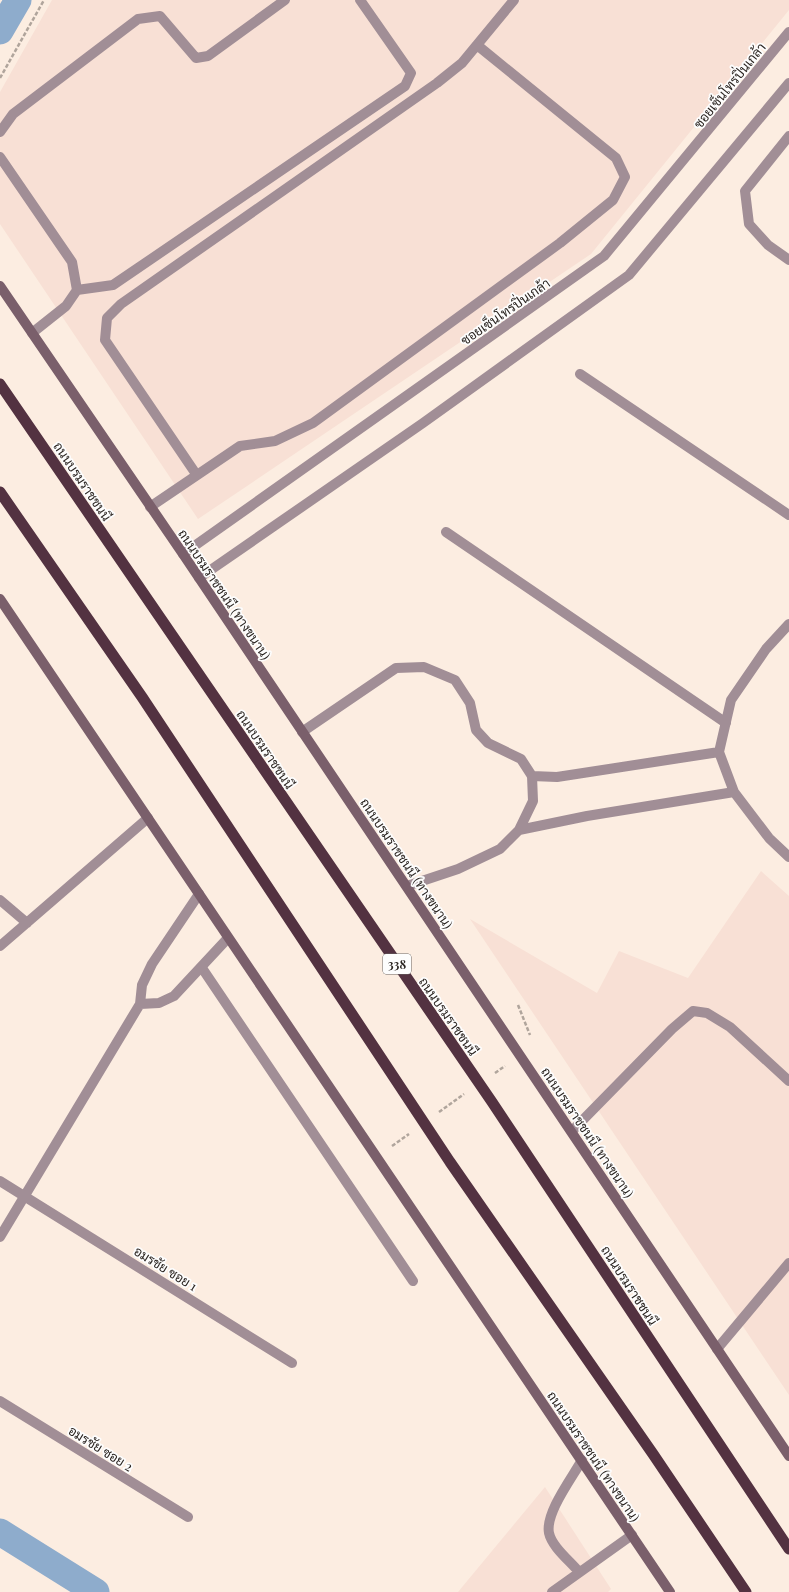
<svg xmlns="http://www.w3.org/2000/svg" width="789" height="1592" viewBox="0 0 789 1592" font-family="'Playfair Display',Sarabun,serif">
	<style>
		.commercial { fill: #f8e0d5 }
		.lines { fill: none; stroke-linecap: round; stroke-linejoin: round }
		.canal { stroke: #8eaccc; stroke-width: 27 }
		.path { stroke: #b0a59c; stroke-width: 2.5; stroke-dasharray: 4 2; stroke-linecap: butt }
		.service { stroke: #a18e96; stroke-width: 10 }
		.minor { stroke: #a18e96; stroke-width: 10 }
		.secondary { stroke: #7a5f6b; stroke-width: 10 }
		.trunk { stroke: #533241; stroke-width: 11 }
		.labels { text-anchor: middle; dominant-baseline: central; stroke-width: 3.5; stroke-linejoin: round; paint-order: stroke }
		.shield { fill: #fdfdfd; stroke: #696562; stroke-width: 1 }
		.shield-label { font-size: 12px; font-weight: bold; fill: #2a2420 }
		.street-label { font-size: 13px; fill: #2a2420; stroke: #fdfdfd }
	</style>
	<rect width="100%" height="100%" fill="#fcede1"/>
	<path class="commercial" d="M52,0H789V10L591,254L198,519L0,224V92Z
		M761,871L789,896V1395L470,919L597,993L619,951L688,978Z
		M545,1487L611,1589L608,1592H458Z"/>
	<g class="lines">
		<path class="canal" d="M0,31L18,0
			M0,1532L96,1592"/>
		<path class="path" d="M0,78L44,0
			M518,1005L530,1035
			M495,1073L505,1066
			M439,1112L464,1094
			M392,1146L409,1134"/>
		<path class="service" d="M0,132L13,114L138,19L160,16L196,58L208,56L285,0
			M0,157L72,262L77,290L66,306L32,333
			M77,290L113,285L405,86L411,73L360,0
			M196,474L105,340L107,318L121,304L437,83L462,63L514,0
			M150,507L240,446L275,441L313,423L560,243L613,200L625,177L616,158L477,45
			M0,900L27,923
			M0,946L148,818
			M202,968L413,1281
			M579,1572C570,1561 552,1547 549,1533C545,1513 572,1478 582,1460
			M552,1592L632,1535"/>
		<path class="minor" d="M789,136L745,191L749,224L768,245L789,260
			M580,374L789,515
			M446,532L726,723
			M183,554L604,256L789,32
			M199,578L423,423L629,275L789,83
			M789,624L766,649L731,700L719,752L734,792L769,838L789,857
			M302,732L396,668L424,667L455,680L470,703L476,730L488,743L521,759L532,776L533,801L519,830L500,849L458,869L407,886
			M532,776L557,777L719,752
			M519,830L587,816L734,792
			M140,1004L159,1003L174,996L228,938
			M572,1131L672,1029L693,1011L707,1013L730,1027L789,1081
			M0,1181L292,1363
			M0,1237L140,1004L142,985L152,964L199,894
			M717,1349L789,1263
			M0,1401L188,1517"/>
		<path class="secondary" d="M0,286L183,554L789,1456
			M0,599L670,1592"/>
		<path class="trunk" d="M0,384L492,1102L789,1549
			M0,492L142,697L450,1162L653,1454L746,1592"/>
	</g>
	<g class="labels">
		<rect class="shield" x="383" y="954" width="28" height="20" rx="3"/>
		<g class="shield-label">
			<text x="397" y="964">338</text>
		</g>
		<g class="street-label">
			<text transform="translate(729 85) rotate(-51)">ซอยเซ็นโทรปิ่นเกล้า</text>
			<text transform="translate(505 311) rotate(-35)">ซอยเซ็นโทรปิ่นเกล้า</text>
			<text transform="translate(83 481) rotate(56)">ถนนบรมราชชนนี</text>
			<text transform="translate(225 594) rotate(56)">ถนนบรมราชชนนี (ทางขนาน)</text>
			<text transform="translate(266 749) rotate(56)">ถนนบรมราชชนนี</text>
			<text transform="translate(407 863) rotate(56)">ถนนบรมราชชนนี (ทางขนาน)</text>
			<text transform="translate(449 1016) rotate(55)">ถนนบรมราชชนนี</text>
			<text transform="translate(588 1132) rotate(56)">ถนนบรมราชชนนี (ทางขนาน)</text>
			<text transform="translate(166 1268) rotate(32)">อมรชัย ซอย 1</text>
			<text transform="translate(630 1285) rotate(57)">ถนนบรมราชชนนี</text>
			<text transform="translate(101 1448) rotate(32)">อมรชัย ซอย 2</text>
			<text transform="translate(594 1456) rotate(56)">ถนนบรมราชชนนี (ทางขนาน)</text>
		</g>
	</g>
</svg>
